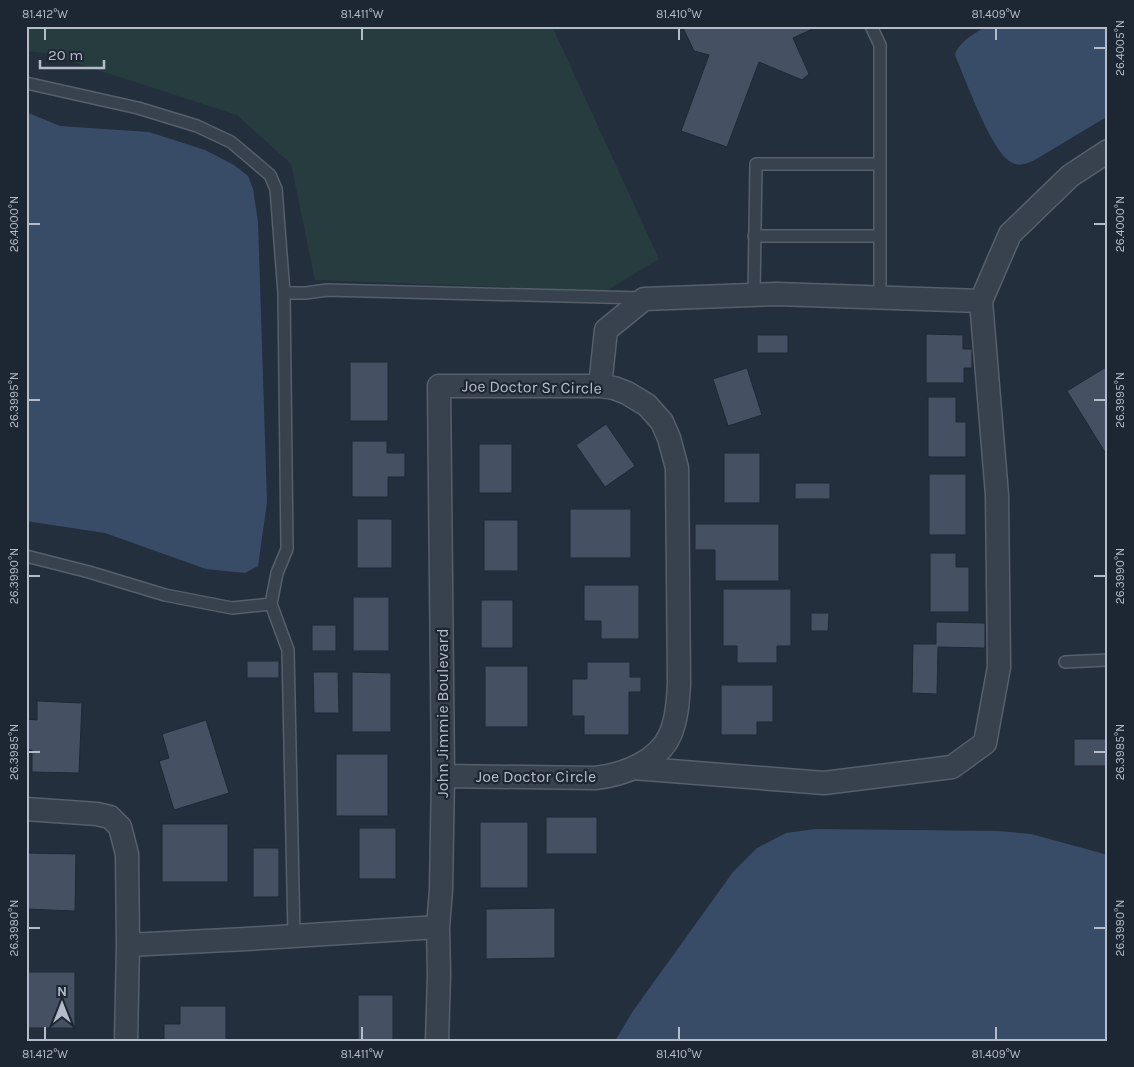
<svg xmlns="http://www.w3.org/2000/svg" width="1134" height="1067" viewBox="0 0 1134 1067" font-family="Karla,sans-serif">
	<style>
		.green { fill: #263c3f }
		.water { fill: #394c67 }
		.building { fill: #455162; stroke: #1f2835 }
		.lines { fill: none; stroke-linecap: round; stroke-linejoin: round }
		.lane-casing { stroke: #565f6c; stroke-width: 14 }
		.street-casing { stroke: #565f6c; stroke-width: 25 }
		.lane { stroke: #38414e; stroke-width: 11 }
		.street { stroke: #38414e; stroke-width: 22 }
		.ticks { fill: none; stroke: #b4bcc9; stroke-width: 2 }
		.labels { text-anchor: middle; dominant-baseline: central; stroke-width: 4.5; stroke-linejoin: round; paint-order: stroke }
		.street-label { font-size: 16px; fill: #b4bcc9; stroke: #1d2633 }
		.neatline { fill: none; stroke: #b4bcc9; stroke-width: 2 }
		.ticks-label { font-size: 12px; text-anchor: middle; fill: #b4bcc9 }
	</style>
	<rect width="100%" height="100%" fill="#242f3e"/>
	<path class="green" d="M26,26H552L659,259L606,291L315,280L291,164L237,115L45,53L26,51Z"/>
	<path class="water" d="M986,26H1108V116L1033,161C1025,164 1019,167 1011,162C991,151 965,78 955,55C959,41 975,34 986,26Z
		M26,112L60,126L149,132L205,150L234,165L248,176L253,189L258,222L267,502L258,566L245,573L206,569L105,533L26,521Z
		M816,829L998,831L1031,834L1108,855V1041H615L633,1011L733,872L757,848L786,833Z"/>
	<path class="building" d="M684,26H819L793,38L809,74L802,80L759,62L727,147L681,131L709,55L694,51L684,30Z
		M926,334L963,335V349H972V368H964V383H926Z
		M757,335H788V353H757Z
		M350,362H388V421H350Z
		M1106,367L1108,370V457L1067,391Z
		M747,368L762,415L728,426L713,379Z
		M928,397H956V422H966V457H928Z
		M606,424L635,466L605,487L576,445Z
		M352,441H387V453H405V477H388V497H352Z
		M479,444H512V493H479Z
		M724,453H760V503H724Z
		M929,474H966V535H929Z
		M795,483H830V499H795Z
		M570,509H631V558H570Z
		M357,519H392V568H357Z
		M484,520H518V571H484Z
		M695,524H779V581H715V550H695Z
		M930,553H956V567H969V612H930Z
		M584,585H639V639H601V621H584Z
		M723,589H791V646H777V663H737V646H723Z
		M353,597H389V651H353Z
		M481,600H513V648H481Z
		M811,613H829L828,631H811Z
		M936,622L985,623V648L938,647L937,694L912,693L913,644H936Z
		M312,625H336V651H312Z
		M247,661H279V678H247Z
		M587,662H630V677H641V692H629V735H584V716H572V679H587Z
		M485,666H528V727H485Z
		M313,672H338L339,713H314Z
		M352,672L391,673V732H352Z
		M721,685H773V722H757V735H721Z
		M37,701L82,703L79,773L32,772V750H26V719L37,720Z
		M206,720L229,793L174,810L159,761L169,758L162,734Z
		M1074,739H1108V766H1074Z
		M336,754H388V816H336Z
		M546,817H597V854H546Z
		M480,822H528V888H480Z
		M162,824H228V882H162Z
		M359,828H396V879H359Z
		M253,848H279V897H253Z
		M26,853L76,854L75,911L26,909Z
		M555,908V958L486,959V909Z
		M26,972H75V1028H26Z
		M358,995H393V1041H358Z
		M180,1006H226V1041H164V1024H180Z"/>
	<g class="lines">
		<g class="lane-casing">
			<path id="lane" d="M871,26L880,45V297
				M26,83L138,108L197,126L231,142L270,175L276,189L284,293L287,549L277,573L271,604L232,608L165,595L89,572L26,556
				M754,236H879
				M284,293H306L327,290L642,298
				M754,294L756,164H879
				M271,604L288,650L294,935
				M1065,662L1108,660"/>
		</g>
		<g class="street-casing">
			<path id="street" d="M600,386L606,330L644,299L777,294L981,301
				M633,768L824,783L952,767L985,743L999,667L997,495L981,301L1010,234L1070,176L1108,151
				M26,809L97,814L110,817L120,827L127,854L128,945L126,1041
				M128,945L246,939L438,927
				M437,1041L439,975L438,927L441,890L443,776L439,386H600L614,388L627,393L647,405L662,422L669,438L677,468L679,684C678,701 677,719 670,735C658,762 623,775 595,778L443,776"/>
		</g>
		<use href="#lane" class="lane"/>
		<use href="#street" class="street"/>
	</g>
	<path class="ticks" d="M45,28V40M362,28V40M679,28V40M996,28V40M1094,48H1106M28,224H40M1094,224H1106M28,400H40M1094,400H1106M28,576H40M1094,576H1106M28,752H40M1094,752H1106M28,928H40M1094,928H1106M45,1027V1040M362,1027V1040M679,1027V1040M996,1027V1040"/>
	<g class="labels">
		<g class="street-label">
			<text transform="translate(532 387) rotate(1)">Joe Doctor Sr Circle</text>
			<text transform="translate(442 713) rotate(-90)">John Jimmie Boulevard</text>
			<text x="536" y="776">Joe Doctor Circle</text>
		</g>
	</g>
	<rect width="1134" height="1067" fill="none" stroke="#1d2633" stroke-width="55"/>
	<g transform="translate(62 1004)" stroke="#1d2633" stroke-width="4" paint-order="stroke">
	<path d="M0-4L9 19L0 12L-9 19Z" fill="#b4bcc9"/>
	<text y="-8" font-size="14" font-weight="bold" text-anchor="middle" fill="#b4bcc9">N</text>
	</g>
	<path d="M40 60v8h64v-8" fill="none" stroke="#b4bcc9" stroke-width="2.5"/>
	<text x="48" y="60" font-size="15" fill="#b4bcc9" stroke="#1d2633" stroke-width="4" paint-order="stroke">20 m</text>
	<rect x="28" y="28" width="1078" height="1012" class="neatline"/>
	<g class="ticks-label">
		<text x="45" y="18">81.412°W</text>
		<text x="362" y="18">81.411°W</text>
		<text x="679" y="18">81.410°W</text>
		<text x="996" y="18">81.409°W</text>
		<text transform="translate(1120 48) rotate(-90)" y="4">26.4005°N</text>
		<text transform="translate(14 224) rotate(-90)" y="4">26.4000°N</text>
		<text transform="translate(1120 224) rotate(-90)" y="4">26.4000°N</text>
		<text transform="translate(14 400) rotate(-90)" y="4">26.3995°N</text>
		<text transform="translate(1120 400) rotate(-90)" y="4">26.3995°N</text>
		<text transform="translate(14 576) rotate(-90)" y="4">26.3990°N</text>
		<text transform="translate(1120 576) rotate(-90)" y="4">26.3990°N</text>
		<text transform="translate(14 752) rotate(-90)" y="4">26.3985°N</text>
		<text transform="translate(1120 752) rotate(-90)" y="4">26.3985°N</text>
		<text transform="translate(14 928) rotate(-90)" y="4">26.3980°N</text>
		<text transform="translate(1120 928) rotate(-90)" y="4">26.3980°N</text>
		<text x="45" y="1058">81.412°W</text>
		<text x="362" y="1058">81.411°W</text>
		<text x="679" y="1058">81.410°W</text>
		<text x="996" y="1058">81.409°W</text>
	</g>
</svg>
